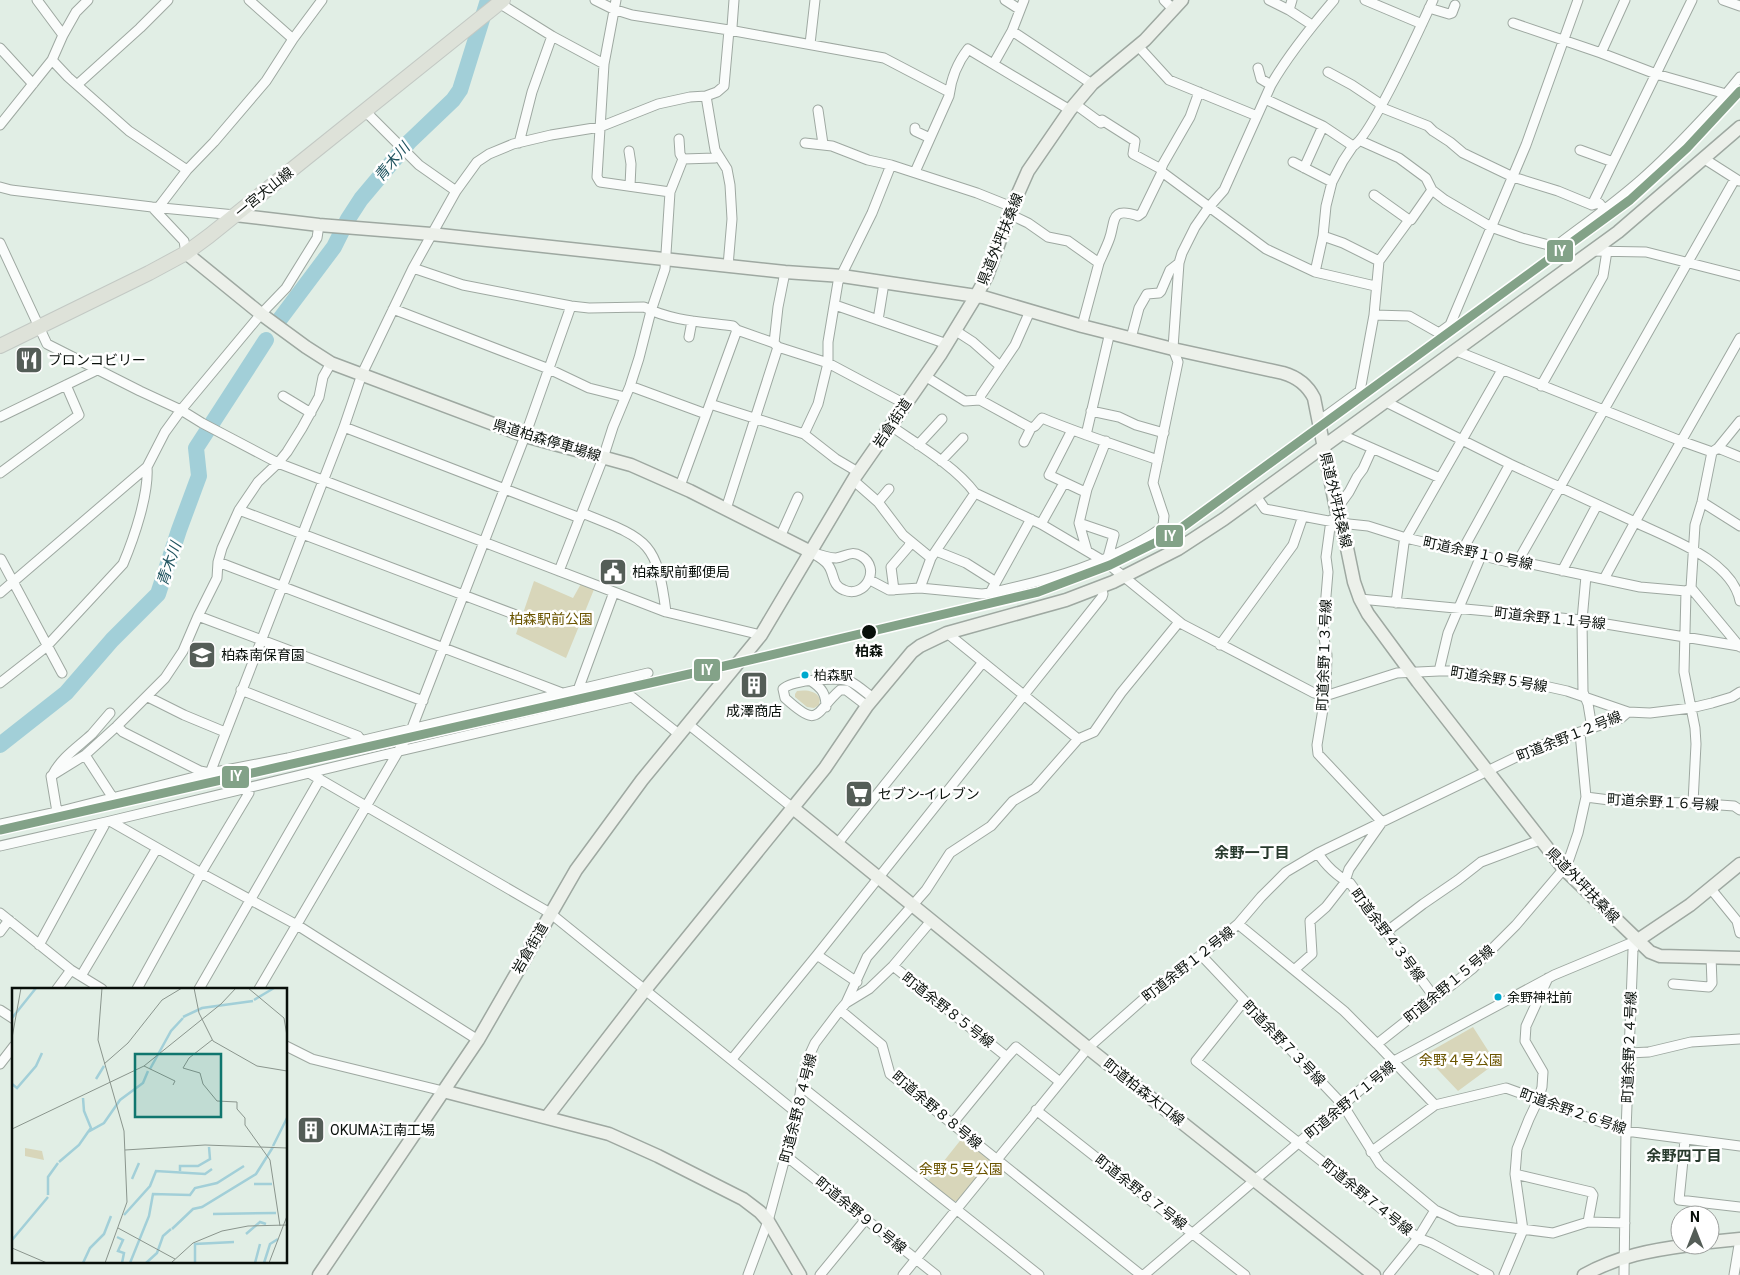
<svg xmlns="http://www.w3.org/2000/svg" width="1740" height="1275" viewBox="0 0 1740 1275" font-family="Roboto,'Noto Sans JP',sans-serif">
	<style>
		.green { fill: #d8d6ba }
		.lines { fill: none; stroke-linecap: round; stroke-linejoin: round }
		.river { stroke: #a2cfd8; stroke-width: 16 }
		.street-casing { stroke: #9ea8a1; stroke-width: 11 }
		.secondary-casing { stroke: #9ea8a1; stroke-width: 15 }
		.primary-casing { stroke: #c3c9c4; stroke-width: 16 }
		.street { stroke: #fafcfb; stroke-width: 9 }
		.secondary { stroke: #ecf0ea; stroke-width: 12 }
		.primary { stroke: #dee2d9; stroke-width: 14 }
		.rail-1-casing { stroke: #fff; stroke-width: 12 }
		.rail-1 { stroke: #83a288; stroke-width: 9 }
		.stop-dot { fill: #080f0a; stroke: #fff; stroke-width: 2 }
		.bus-dot { fill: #00a9ce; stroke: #fff; stroke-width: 2 }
		.labels { text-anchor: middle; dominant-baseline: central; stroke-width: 5; stroke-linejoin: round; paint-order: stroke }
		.bus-label { font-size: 13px; fill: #080f0a; stroke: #fff; text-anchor: start }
		.street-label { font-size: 14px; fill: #080f0a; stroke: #fff }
		.poi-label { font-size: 14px; fill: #080f0a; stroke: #fff; text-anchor: start }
		.park-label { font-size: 14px; fill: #6b5500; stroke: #fff }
		.stop-label { font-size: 14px; font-weight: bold; fill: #080f0a; stroke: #fff }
		.water-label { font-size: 15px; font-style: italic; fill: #215460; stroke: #fff }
		.neighbourhood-label { font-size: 15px; font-weight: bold; fill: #283a2d; stroke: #fff }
		.inset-river { fill: none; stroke: #a2cfd8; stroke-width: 2.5 }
		.inset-road { fill: none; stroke: #8a958d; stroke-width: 1 }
		.view { fill: #0f766e; fill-opacity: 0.15; stroke: #0f766e; stroke-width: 2.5 }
		.inset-edge { fill: none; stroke: #080f0a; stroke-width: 2.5 }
		.line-badge { stroke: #fff; stroke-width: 2 }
		.badge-label { font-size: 14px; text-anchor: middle; font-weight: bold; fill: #fff }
	</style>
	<rect width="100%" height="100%" fill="#e1eee5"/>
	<path class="green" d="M534,581L573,598L582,582L595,587L566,658L516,634Z
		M797,691C805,690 816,690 820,699L819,705L814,708L807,707L795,697V694Z
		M1473,1027L1496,1063L1458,1091L1424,1055Z
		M963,1137L989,1158V1163L957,1201H953L928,1181Z"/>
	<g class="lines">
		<path class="river" d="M280,319L334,247L348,219L361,199L409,142L453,100L460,90L488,0
			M0,745L66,693L112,640L158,594L179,530L199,476L196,448L266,340"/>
		<g class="street-casing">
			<path id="street" d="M37,0L63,35
				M249,0L293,39
				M595,0L613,9L632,15L729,30L884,58L949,92
				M1005,0L1019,9
				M1164,0L1173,9
				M1269,0L1289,10L1312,25
				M1365,0L1422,24
				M1723,0L1740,6
				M499,3L552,36L604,64
				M1429,8L1449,14L1452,13L1455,5
				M1289,10L1292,0
				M1513,23L1601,53L1656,74L1726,94L1740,77
				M1012,31L1092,84
				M810,44L815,0
				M1138,46L1169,80L1257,116
				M0,48L33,84
				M1601,53L1625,0
				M52,60L68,77L129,131L187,170
				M994,63L1012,31L1024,0
				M1258,68L1261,79L1271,85
				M1328,72L1352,85L1382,105
				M78,84L140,28L168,0
				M1265,99L1323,126L1353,146C1370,138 1422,24 1433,0
				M1075,104L1101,123L1102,120L1135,141L1133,154L1161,169
				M1380,107L1428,126L1433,131L1450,142L1463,153L1513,177L1558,191L1592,205L1599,203L1605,210
				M818,110L823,144
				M365,111L419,165L456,191
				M0,125L52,60L63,35L76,12L88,0
				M915,128V131L930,138
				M679,139L680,154L683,159
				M1361,141L1399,158L1426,178L1432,190L1445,200L1491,227L1522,238L1560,248L1572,265
				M519,143L532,92L552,36
				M805,143L832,146L868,160L891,165
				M1580,150L1613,162
				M629,151L631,164L630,186
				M1703,158L1739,181
				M1293,162L1332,182
				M1304,168L1323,126
				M915,172L949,96C951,79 958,62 968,49L1070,110
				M1162,172L1266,249L1315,272L1375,286
				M0,187L11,190L152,207L235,215
				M670,192L683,159L715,158L718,156
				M1374,195L1409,220
				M1592,205L1692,0
				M152,207L184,241L186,253
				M158,208L187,170L214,142L266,81L293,39L322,0
				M1009,214L1028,223L1048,237L1068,241L1099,263L1082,326
				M1323,236L1343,243L1379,261
				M0,243L47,344L140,391L181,410L202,423L278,463L666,612L761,635
				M1556,246C1585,224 1615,203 1643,178C1673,152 1699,122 1726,94
				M1591,251L1646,252L1740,276
				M1099,263C1102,256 1106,248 1109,240C1116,222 1109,206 1138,216L1142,213L1162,172L1161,169L1163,164L1190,117L1199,92
				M728,266L732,219L730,185L727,169L715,150L706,96L717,92L724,86L729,30L732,27L734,0
				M413,268L463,285L571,306L589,308L644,307C671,321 704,322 733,326L737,330L774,343L778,347L828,363L905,404
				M1315,272L1323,236L1326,206L1332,182L1343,161L1353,146
				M835,305L947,344
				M393,309L549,369L589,388L625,397
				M1374,315L1379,261L1409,220H1411L1432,190
				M878,320L884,283
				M956,331L973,342L1000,366
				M689,337L692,321
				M1131,338L1139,308L1147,294L1159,293L1161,291L1170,270L1179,263
				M774,343L778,307L785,272
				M1173,348L1179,263L1182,253L1195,227L1209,207L1224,190L1271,85C1288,55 1311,27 1334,0
				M1454,350L1681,441L1712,452
				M925,376L965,401L980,400L1031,428L1035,426L1042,418C1080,434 1119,446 1158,460
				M630,386L706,414
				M1541,386L1603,276L1607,251
				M283,396L311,413
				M980,400L981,395L1015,345L1030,311
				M1384,401L1510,464L1635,522L1740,338
				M710,404L804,434L836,459L858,472
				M1091,411L1119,417L1136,425L1164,433
				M0,417L97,370
				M1319,421L1360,391L1374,315L1409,316L1439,333L1450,325L1526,145L1578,0
				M1740,421L1718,448L1712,452L1702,502L1695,525L1691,588L1740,647
				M891,426C917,444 956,467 975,493L1041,524L1107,563L1182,624L1314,693L1325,696L1397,673L1439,671H1462L1549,687L1567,691L1628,712L1650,713L1691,708L1712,703L1732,697L1740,692
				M344,427L580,518
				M1072,430L1049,475L1083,491L1087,489
				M804,434L818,404L828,363V342L838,282L872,213L891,165L977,193L1012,207
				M1340,434L1440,478
				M1086,435L1110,332
				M1024,442L1031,428
				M918,445L942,419
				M1718,448L1740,457
				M941,461L963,438
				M147,467L165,432L181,410L261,314L286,288L317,238L319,225
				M0,473L79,415L66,385
				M853,480L878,502L903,535L931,558
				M680,486L737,330
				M1256,496L1265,509L1339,523L1368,526L1406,538L1513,563L1518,561L1640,587L1686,591L1691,588
				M878,502L889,489
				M1702,502L1740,526
				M1335,506L1341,503L1349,492L1357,477L1363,469L1372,449
				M726,509L778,347
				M239,510L516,615
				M582,513C647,539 657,540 666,612
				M1079,523L1114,535L1108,557
				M1041,524L1064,483
				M780,537L798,497
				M809,551C817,554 827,558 836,558C845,557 851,550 861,556C882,568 865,599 844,590C831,585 835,574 828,565C824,559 815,555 809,551Z
				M936,551L966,563L996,582L990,593
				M1087,551L1079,523L1087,489L1106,441
				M1462,551L1510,464
				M1,559L62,673
				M1518,561L1735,179
				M218,562L562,693
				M559,571L603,458L613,427L630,386L639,358L651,311L665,269L670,192L600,182L597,177L604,64L616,0
				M1562,571L1597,505
				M1586,576L1582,620L1583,692L1588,704L1592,728
				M1604,579L1635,522C1670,539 1732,560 1740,601
				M870,580L889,590L920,588L982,594L990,593C1049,580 1111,563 1160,529L1163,525L1164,516L1153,483L1178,362L1173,349
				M996,582L1031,519
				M920,588L931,558L975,493
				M894,590L891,567L909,546L910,541
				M1686,591L1684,672L1695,728L1696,744L1693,803
				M0,593L147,467C149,494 134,538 123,564L46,647L0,683
				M1360,599L1582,620L1739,646
				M1396,603L1404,543L1406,538L1502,370
				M198,616L423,701
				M947,633L1078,739
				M1220,645L1293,545L1303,516
				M1439,671L1448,633L1481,556
				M811,681C822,688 826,694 826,707
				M241,690L358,736L361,740
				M578,690L614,592
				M148,697L184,715L225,732
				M867,706L846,690H840C814,713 820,730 785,698L783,689C791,680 840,676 851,682C859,686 866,693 873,698
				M688,724L793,808
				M117,726L85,755L51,776L57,812L210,773L288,758L648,673
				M85,755L113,798
				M210,773L344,427L362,374L413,268L456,191L477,162L489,154L513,144L551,135L600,127L658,104L690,97L706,96
				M210,773L200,771L123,732L117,726L165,678L183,651L198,616L217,578L218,562L222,548L239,510L258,482L278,463L287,452L302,428L319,397L323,377L331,363
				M309,773L550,913L797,1113
				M53,774C62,757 78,747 92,734C98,727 104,720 110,713
				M1586,797L1625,802L1693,803L1734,806L1740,810
				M110,821L201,873L297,925L478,1040
				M0,824L57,812
				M838,843L983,662
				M0,846L106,822L400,751L632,697L680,735
				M1318,853C1325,865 1338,877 1350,883L1435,998
				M1711,889L1737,921L1740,933
				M0,913L71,970L102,989
				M1238,924L1344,1011L1377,1044L1435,1105L1506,1088L1626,1131L1740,1146
				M0,932L9,920
				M1386,932L1423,904L1458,880L1481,862L1540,840
				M39,945L106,822
				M817,955L857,982
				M1201,955L1343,1105L1380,1164L1435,1210L1458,1221L1553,1233L1588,1222L1625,1223
				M893,966L1007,1057L953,1123
				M1294,970L1312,954L1310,921L1326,907L1344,884L1349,869L1382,822L1318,754L1317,745L1326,691L1327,655L1323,632L1328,572L1326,557L1331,520
				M81,976L157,848
				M1673,984L1709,987L1712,983L1711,957
				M57,989L71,970
				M137,989L201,873L249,793V787
				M199,989L320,779
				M259,989L412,728L525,436L571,306
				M1244,1001L1196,1061L1418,1238L1431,1243L1489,1275
				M846,1003L867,957L926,890L950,853L991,826L1013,801L1035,788L1078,739L1094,732L1121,693L1179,622
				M0,1010L14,1019
				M840,1010L882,1045L890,1074L1141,1275
				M1377,1044L1472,969L1516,925L1567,865L1578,833L1586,797L1580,733
				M286,1046L312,1059L443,1091
				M1629,1053L1649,1052L1691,1042L1740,1039
				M1007,1057L1016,1047L1060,1082
				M732,1059L817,955L1102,597L1103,594L1101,587
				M0,1064L14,1046
				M802,1087L1039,1275
				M1036,1110L1245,1275
				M1685,1140L1679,1200L1740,1207
				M1371,1152L1435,1105
				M786,1156L936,1275
				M1515,1174L1591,1192L1593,1195L1588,1222
				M748,1275L768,1221L797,1113L803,1076L809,1056L815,1043L840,1010L846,1003L869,989L893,966L931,921
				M820,1275L866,1219
				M903,1275L1088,1048L1157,987L1201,955L1238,924L1261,897L1286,872L1318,853L1539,746L1621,718L1628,712
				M1144,1275L1394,1061L1554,975L1638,940
				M1388,1275L1418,1238L1435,1210
				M1504,1275L1523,1230L1515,1174L1517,1149L1529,1119L1538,1100L1542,1087L1543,1072L1525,1041L1526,1026L1548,978
				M1624,1275L1626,1131L1633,950L1638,940
				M1734,1275L1740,1239"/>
		</g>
		<g class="secondary-casing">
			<path id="secondary" d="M235,215L319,225L431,234L785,272L842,276L983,297L1082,326L1173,349L1283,373C1297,377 1307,384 1314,398L1337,513L1347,548L1354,582L1360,599L1368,614L1418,682L1563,868L1650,952L1660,956L1740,958
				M186,253L261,314L306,347L331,363L525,436L631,465L690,491L809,551
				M793,808L1088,1048L1374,1275
				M1638,940L1690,905L1740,864
				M443,1091L609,1134L658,1156L743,1199L760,1212L768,1221L800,1275
				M547,1117L645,990L825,768L867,706L912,652L920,646L947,633L1066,600L1113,582L1178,549L1224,519L1618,232L1740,127
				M1710,1242L1740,1239
				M319,1275L478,1040L576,870L642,780L761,635L855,477L940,355L976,296L987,276L1012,207L1028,171L1070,110L1092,84L1145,40L1182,0
				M1584,1275C1618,1256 1652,1250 1690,1245"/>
		</g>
		<g class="primary-casing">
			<path id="primary" d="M0,346L149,273L186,253L209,236L503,0"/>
		</g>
		<use href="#street" class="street"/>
		<use href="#secondary" class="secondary"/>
		<use href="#primary" class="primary"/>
		<g class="rail-1-casing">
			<path id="rail-1" d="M0,830L716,668L1038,592L1110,565L1173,534L1630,200L1687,148L1740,91"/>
		</g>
		<use href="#rail-1" class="rail-1"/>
	</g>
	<defs>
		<g id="restaurant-square" transform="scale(1.4375)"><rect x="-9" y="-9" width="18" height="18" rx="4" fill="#545d57" stroke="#fff"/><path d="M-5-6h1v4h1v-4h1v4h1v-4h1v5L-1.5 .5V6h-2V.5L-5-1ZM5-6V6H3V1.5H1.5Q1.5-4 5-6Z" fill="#fff"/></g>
		<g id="civic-square" transform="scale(1.4375)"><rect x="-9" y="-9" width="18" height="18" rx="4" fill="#545d57" stroke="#fff"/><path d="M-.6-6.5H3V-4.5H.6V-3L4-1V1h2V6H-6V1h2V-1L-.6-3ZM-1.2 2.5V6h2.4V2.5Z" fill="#fff"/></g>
		<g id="school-square" transform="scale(1.4375)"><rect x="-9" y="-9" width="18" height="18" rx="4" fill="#545d57" stroke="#fff"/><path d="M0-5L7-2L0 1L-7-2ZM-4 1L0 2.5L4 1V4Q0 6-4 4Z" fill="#fff"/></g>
		<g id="building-square" transform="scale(1.4375)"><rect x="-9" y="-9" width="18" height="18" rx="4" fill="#545d57" stroke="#fff"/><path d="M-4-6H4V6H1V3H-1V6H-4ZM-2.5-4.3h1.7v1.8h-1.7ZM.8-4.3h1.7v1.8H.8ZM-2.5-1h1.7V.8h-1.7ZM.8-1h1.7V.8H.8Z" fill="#fff"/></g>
		<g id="supermarket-square" transform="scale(1.4375)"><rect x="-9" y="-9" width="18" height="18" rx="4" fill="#545d57" stroke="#fff"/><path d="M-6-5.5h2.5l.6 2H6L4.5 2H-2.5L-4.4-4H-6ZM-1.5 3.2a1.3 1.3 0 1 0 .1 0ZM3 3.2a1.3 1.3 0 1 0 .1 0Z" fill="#fff"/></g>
	</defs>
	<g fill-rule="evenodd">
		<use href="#restaurant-square" x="29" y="360"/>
		<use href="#civic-square" x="613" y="572"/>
		<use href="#school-square" x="202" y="655"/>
		<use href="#building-square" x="754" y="685"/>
		<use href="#supermarket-square" x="859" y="794"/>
		<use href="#building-square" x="311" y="1130"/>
	</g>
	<circle class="stop-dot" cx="869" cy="632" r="8"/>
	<g class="bus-dot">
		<circle cx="805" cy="675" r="4.5"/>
		<circle cx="1498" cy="997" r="4.5"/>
	</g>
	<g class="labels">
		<g class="bus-label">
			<text x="814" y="675">柏森駅</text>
			<text x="1507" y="997">余野神社前</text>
		</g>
		<g class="street-label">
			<text transform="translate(264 192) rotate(-39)">一宮犬山線</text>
			<text transform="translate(1000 239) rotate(-68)">県道外坪扶桑線</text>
			<text transform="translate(892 423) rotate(-56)">岩倉街道</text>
			<text transform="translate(547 440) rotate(17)">県道柏森停車場線</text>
			<text transform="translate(1336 500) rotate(77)">県道外坪扶桑線</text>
			<text transform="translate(1478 553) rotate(12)">町道余野１０号線</text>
			<text transform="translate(1550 618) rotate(6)">町道余野１１号線</text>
			<text transform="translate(1324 655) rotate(-88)">町道余野１３号線</text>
			<text transform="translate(1499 679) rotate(9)">町道余野５号線</text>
			<text transform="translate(1569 736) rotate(-22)">町道余野１２号線</text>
			<text transform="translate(1663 802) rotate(3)">町道余野１６号線</text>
			<text transform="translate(1583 885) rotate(46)">県道外坪扶桑線</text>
			<text transform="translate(1388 935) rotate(53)">町道余野４３号線</text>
			<text transform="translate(530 948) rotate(-60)">岩倉街道</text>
			<text transform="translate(1188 964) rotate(-38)">町道余野１２号線</text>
			<text transform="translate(1449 984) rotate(-40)">町道余野１５号線</text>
			<text transform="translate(948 1010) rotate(38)">町道余野８５号線</text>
			<text transform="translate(1284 1043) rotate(46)">町道余野７３号線</text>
			<text transform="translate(1629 1047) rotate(-88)">町道余野２４号線</text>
			<text transform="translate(1144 1092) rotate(38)">町道柏森大口線</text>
			<text transform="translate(1350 1100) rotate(-40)">町道余野７１号線</text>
			<text transform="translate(798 1108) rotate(-76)">町道余野８４号線</text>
			<text transform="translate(937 1110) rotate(40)">町道余野８８号線</text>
			<text transform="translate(1573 1111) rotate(19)">町道余野２６号線</text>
			<text transform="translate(1141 1192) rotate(38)">町道余野８７号線</text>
			<text transform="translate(1367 1197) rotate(39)">町道余野７４号線</text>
			<text transform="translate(861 1215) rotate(39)">町道余野９０号線</text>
		</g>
		<g class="poi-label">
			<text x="48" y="360">ブロンコビリー</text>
			<text x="632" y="572">柏森駅前郵便局</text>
			<text x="221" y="655">柏森南保育園</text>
			<text x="754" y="711" text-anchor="middle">成澤商店</text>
			<text x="878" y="794">セブン-イレブン</text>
			<text x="330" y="1130">OKUMA江南工場</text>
		</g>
		<g class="park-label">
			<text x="551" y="619">柏森駅前公園</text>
			<text x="1461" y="1060">余野４号公園</text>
			<text x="961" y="1169">余野５号公園</text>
		</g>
		<g class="stop-label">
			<text x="869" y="651">柏森</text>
		</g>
		<g class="water-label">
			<text transform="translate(392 162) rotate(-50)">青木川</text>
			<text transform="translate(169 564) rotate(-71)">青木川</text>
		</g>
		<g class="neighbourhood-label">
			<text x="1252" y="853">余野一丁目</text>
			<text x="1684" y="1156">余野四丁目</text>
		</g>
	</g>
	<g transform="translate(12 988)">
		<rect width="275" height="275" fill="#e1eee5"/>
		<path d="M13,160L30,163L32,172L13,168Z" fill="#d8d6ba"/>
		<path class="inset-river" d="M242,12L262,0M171,29L190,20L241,13M0,30L24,0M138,81L159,43L171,30M84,91L92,78M0,96L5,100L24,78L30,65M71,110L72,123L79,140L76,144M261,158L275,130M47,174L67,157L76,144L92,135L108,112L131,95L136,83M168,183V178H186L198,171L197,159M120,191L127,175M242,196H260M36,207V189L46,175M201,226L264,225M112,227L138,198L144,183L193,186L200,181M160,241L181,221L190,219L244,186L261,159M234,246L248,234L254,236M105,249L111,252L106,263L112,265L110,275M0,252L36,209M71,275L78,260L92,246L99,228M118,275L137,228L141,206L178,207L183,200L205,195L232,178M134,275L145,265L151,248L159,241M183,275V256L222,254M243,275L248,256M252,275L258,256L266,251"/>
		<path class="inset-road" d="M90,0L86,52L112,143L115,214L93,275M182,0L187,25L201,53L245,78L275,83M236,0L272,30L275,48M0,50L9,0M200,52L177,70L171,80L188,85L191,96L205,113L225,114V121L233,130V137L258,172L268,238M92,76L116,55L150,12L170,0M132,78L163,93L161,97M0,141L132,78L209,16L224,0M113,162L193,157L275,160M106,240L163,271M0,260L35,275M159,275L181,255L210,243L236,238L275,237M257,275L275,228"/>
		<path class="view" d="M123,66H209V129H123Z"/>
		<rect width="275" height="275" class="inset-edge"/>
	</g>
	<g class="line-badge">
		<rect x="1546" y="239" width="28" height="24" rx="5" fill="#83a288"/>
		<rect x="1155" y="524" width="29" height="24" rx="5" fill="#83a288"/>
		<rect x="693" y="658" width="28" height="24" rx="5" fill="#83a288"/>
		<rect x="221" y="765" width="29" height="24" rx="5" fill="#83a288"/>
	</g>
	<g class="badge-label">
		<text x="1560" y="256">IY</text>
		<text x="1170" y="541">IY</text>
		<text x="707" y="675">IY</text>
		<text x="236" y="781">IY</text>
	</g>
	<g transform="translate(1695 1230)"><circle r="24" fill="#ffffff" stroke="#9c9f9d"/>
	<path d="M0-4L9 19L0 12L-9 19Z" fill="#545d57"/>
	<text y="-8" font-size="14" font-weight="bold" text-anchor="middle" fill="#080f0a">N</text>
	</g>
</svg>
